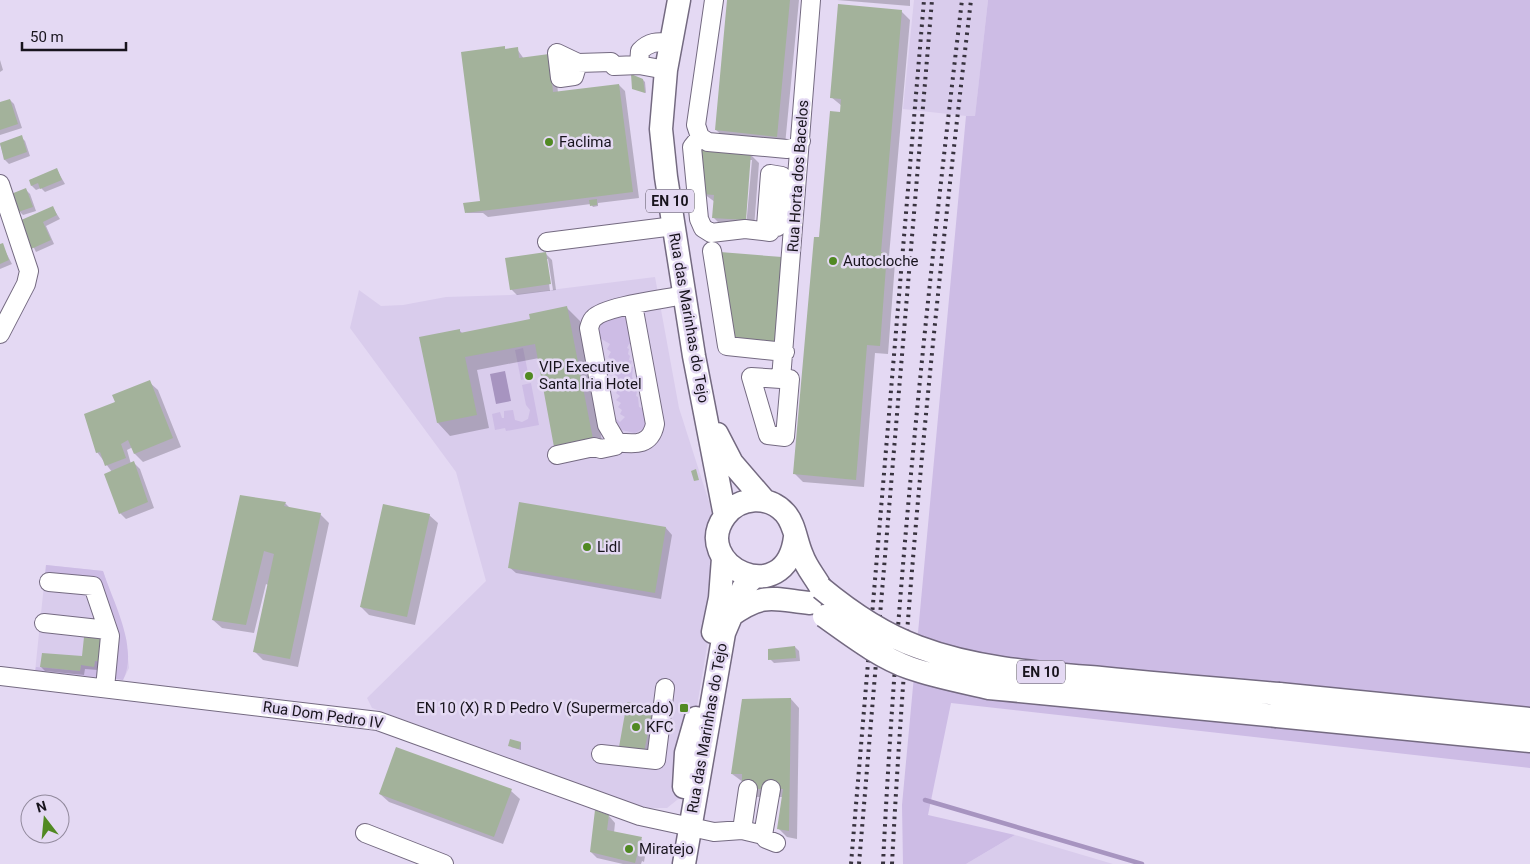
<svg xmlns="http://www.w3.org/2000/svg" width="1530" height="864" viewBox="0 0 1530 864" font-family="Roboto,sans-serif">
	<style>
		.built { fill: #d9ccec }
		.green { fill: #cdbce5 }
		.water { fill: #a794c0 }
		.shadow { fill: #0003; fill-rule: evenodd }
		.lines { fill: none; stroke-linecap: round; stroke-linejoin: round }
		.stream { stroke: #a794c0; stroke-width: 4.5 }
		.building { fill: #a3b29b }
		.minor-casing { stroke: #746a81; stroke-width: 20 }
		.major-casing { stroke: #746a81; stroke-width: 25 }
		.minor { stroke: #fff; stroke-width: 18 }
		.major { stroke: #fff; stroke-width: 22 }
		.rail { stroke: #38333f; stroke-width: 4; stroke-dasharray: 2.5 5; stroke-linecap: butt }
		.major-bridge-casing { stroke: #746a81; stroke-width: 25; stroke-linecap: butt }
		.major-bridge { stroke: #fff; stroke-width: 22 }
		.poi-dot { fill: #518923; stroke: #e4d9f3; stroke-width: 2 }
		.labels { text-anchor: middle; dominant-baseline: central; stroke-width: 5; stroke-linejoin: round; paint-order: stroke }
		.shield { fill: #e4d9f3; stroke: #554f5d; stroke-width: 1 }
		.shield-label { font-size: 14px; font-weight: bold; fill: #18141d }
		.poi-label { font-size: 15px; fill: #18141d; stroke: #e4d9f3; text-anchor: start }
		.street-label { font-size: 15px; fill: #18141d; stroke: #e4d9f3 }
	</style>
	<rect width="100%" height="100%" fill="#e4d9f3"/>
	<path class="built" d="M914,0H988L975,117L903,109Z
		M655,277L679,408L710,505L716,542L713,611L682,796L667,808H643L372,708L367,698L486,581L456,472L350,328L359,290L381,306L403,305L446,297L510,295Z
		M46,565L103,571L126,639L129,668L123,680L101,674L96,677L35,672Z
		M1015,835L1113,864H966Z"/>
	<path class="green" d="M988,0H1530V768L951,703L928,815L1015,835L966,864H903L902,805L966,116H975Z
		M621,316L628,319L638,347L629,344L627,348L629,349L628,354L630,356L629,360L632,361L630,366L633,367L632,377L636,384L634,390L637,392L636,396L638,397L639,407L650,411L646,427L635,433L621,430L613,416L620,422L625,417L620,414L622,410L618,407L621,403L616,400L620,396L616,393L619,389L614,386L617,382L612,378L616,375L611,371L613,367L610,364L613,360L608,357L611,352L607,349L610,344L598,337L599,329L605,319Z
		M523,348L529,378L521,380L515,350Z
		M531,383L539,425L506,431L505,428L495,430L492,414L500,412L502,418H504V411L513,410L515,420L522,422L528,419L530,410L526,405L522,385Z
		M46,565L103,571C113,602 139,648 123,680L115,679L111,675L99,583L45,578Z
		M95,661L102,662L101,674L96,677L35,672L36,667L80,671L81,665L94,666Z"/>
	<path class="water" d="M505,371L511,401L496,404L490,374Z"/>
	<path class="shadow" d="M728,0H799L785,145L725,138L716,130Z
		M837,0H910V6Z
		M901,11L910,20L889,256L895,263L888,354L875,353L864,487L803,482L795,474L820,239L842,106L831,97Z
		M504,48L507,50L517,49L524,59L555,62L558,93L619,85L625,91L639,198L598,203V206L593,207L591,204L488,217L483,213H466L481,203Z
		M0,60L3,70L0,72Z
		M643,80L645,82L646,93L633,88Z
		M10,100L14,104L22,128L0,135V103Z
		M21,137L25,141L30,156L9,164L5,160L0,144Z
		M750,154L759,163L754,228L722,226L713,217L715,202L704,194L705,176L701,171ZM749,160H752L746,227L744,226Z
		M57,170L65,184L45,192L41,188L36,190L32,186L30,180Z
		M26,190L30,194L36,211L23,215L19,211Z
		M53,208L60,219L46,226L54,244L36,252L21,222Z
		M2,245L12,264L0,269V246Z
		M546,254L552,260L556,290L517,295L511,289ZM546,259H548L553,290L550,291Z
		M782,258V356L740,350Z
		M567,308L580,321L604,452L568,459L539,358L477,370L489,428L450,436L438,423L459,330L463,334L531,320Z
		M149,382L158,390L181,447L143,462L135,454L133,447L127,450L131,464L134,463L140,469L154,508L126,519L120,513L112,472L97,452L114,403Z
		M285,503L291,509L320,514L329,523L298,667L263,660L255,652L268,585L266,584L254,633L222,628L213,620Z
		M429,515L438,523L415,625L369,615L361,607Z
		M666,528L672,535L661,599L516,573L509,567Z
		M104,640L98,670L85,669L84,675L45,671L41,667L83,658Z
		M795,647L799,651L800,661L774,663L770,659Z
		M791,699L799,708L797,839L787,837L778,828L783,797H752L743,782L732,774Z
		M652,708L658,714L650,757L627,753Z
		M511,740L521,743V750L511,747Z
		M511,791L520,799L503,844L389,802L380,794Z
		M609,816L615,823L614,833L641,839L647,845L644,862L642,861L641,864H623L597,858L591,852Z"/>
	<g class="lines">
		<path class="stream" d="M925,800L1142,864"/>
	</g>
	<path class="building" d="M727,0H790L777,137L715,130Z
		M838,4L902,10L881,252L887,253L880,346L867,345L856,480L793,474L814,237H819L830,111L840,112L841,99L830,98Z
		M505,46V49L518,47L519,58L549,54L553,92L619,84L633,192L465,213L463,203L480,201L461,52Z
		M631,74L643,79L645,93L632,89Z
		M10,99L18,124L0,130V102Z
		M22,135L27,152L4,160L0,143Z
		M701,149L751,153L746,220L712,218L714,195L703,194L704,172H699Z
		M57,168L62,180L40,189L38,183L31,186L29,180Z
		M26,188L33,207L18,212L11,194Z
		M597,199V205L590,206L589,200Z
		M53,206L57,215L43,222L51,240L31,249L19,221Z
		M3,243L9,260L0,264V244Z
		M546,252L551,284L510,290L505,258Z
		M720,252L782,257L774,348L730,341Z
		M567,306L593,439L554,447L535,344L465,357L477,415L437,423L419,337L460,329V333L530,319L529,314Z
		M150,380L173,438L134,454L128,440L121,444L126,458L105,466L100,452L96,453L84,414L115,402L112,395Z
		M134,461L148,502L119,514L104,474Z
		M696,469L699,480L694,481L691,471Z
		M240,495L286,502L284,506L321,513L290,659L253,652L274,554L264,551L246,625L212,620Z
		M519,502L666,527L655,593L508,568Z
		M383,504L430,514L407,617L360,607Z
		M84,637L105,639L102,662L95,661L94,667L81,665L80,671L40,667L42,653L82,656Z
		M795,646L796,658L768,660V649Z
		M791,698L789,831L777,829L783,789H742V774H731L742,699Z
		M627,702L653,707L644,752L619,747Z
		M510,739L521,742L519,749L508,746Z
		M396,747L512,789L494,837L379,794Z
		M595,810L609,815L607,830L642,837L635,863L590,852Z"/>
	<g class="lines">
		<g class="minor-casing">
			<path id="minor" d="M714,0L696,125L700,137L708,142L787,149L796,147L801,141
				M578,63L574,76L560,78L557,53L578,63L611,62L614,66L639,65L666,70
				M639,65L640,51C649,42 657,41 670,43
				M700,137L692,147L699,219L703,228L711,233L745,229L770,232L771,227
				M770,174L782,176L777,227L766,226Z
				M0,184L29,271L26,284L0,334
				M547,242L674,226
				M712,251L727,346L785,352
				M633,305L655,424C651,445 636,445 617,442L607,425L589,328C590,325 591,320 594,318C605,306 666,299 684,295
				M781,379L751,377L768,435L785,437L790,379H781L811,0
				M557,455L594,447L601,449L615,446L617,442
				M49,582L93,586L110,636L105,688
				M44,623L108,630
				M0,676L378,721L640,816L714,832L742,830L763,835L766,839L776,843
				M601,754L656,760L665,688
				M742,830L748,789
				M365,833L444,864
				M763,835L771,789"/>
		</g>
		<g class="major-casing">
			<path id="major" d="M679,0L666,70L661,129L666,177L694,356L725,516
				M717,434L732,463L764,500
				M795,537C786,612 689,565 725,516C740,496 769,495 785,513C795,524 796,542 802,555C806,567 815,577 821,588
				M730,616C764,592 772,599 810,603
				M713,632L720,598L723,558
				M1279,694L1530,719
				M1277,716L1530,741
				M684,787L686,753L696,718
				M684,864L724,633L743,588L754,577"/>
		</g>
		<use href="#minor" class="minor"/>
		<use href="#major" class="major"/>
		<path class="rail" d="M851,864L924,0
			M859,864L932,0
			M883,864C897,575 928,287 962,0
			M892,864C907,575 937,287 971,0"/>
		<g class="major-bridge-casing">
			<path id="major-bridge" d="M821,588C850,612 882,634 918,647C976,669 1040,673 1101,678C1160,684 1220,689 1279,694
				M824,616C851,635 879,657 910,668C936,677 963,682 989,688L1277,716"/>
		</g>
		<use href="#major-bridge" class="major-bridge"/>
	</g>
	<g class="poi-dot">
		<circle cx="549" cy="142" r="5"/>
		<circle cx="833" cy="261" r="5"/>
		<circle cx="529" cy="376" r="5"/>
		<circle cx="587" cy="547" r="5"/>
		<rect x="679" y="703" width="10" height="10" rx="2.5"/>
		<circle cx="636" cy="727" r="5"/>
		<circle cx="629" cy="849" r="5"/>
	</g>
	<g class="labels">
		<g class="shield">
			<rect x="646" y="189.5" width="48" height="23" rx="4"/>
			<rect x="1017" y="660.5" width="48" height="23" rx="4"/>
		</g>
		<g class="shield-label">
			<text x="670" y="201">EN 10</text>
			<text x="1041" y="672">EN 10</text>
		</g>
		<g class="poi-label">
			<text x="559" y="142">Faclima</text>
			<text x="843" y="261">Autocloche</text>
			<text x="539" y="367">VIP Executive<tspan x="539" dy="17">Santa Iria Hotel</tspan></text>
			<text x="597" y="547">Lidl</text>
			<text x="674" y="708" text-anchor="end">EN 10 (X) R D Pedro V (Supermercado)</text>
			<text x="646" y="727">KFC</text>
			<text x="639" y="849">Miratejo</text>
		</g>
		<g class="street-label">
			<text transform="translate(798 176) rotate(-86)">Rua Horta dos Bacelos</text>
			<text transform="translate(689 318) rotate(80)">Rua das Marinhas do Tejo</text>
			<text transform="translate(323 715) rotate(8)">Rua Dom Pedro IV</text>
			<text transform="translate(707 728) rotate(-80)">Rua das Marinhas do Tejo</text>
		</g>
	</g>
	<g transform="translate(45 819) rotate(344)"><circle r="24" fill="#e4d9f3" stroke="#928a9d"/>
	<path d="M0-4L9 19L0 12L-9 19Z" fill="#518923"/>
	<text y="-8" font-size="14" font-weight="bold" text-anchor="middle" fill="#18141d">N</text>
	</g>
	<path d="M22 42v8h104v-8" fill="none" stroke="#18141d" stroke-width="2.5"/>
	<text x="30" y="42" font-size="15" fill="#18141d" stroke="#e4d9f3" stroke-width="4" paint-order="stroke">50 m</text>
</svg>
